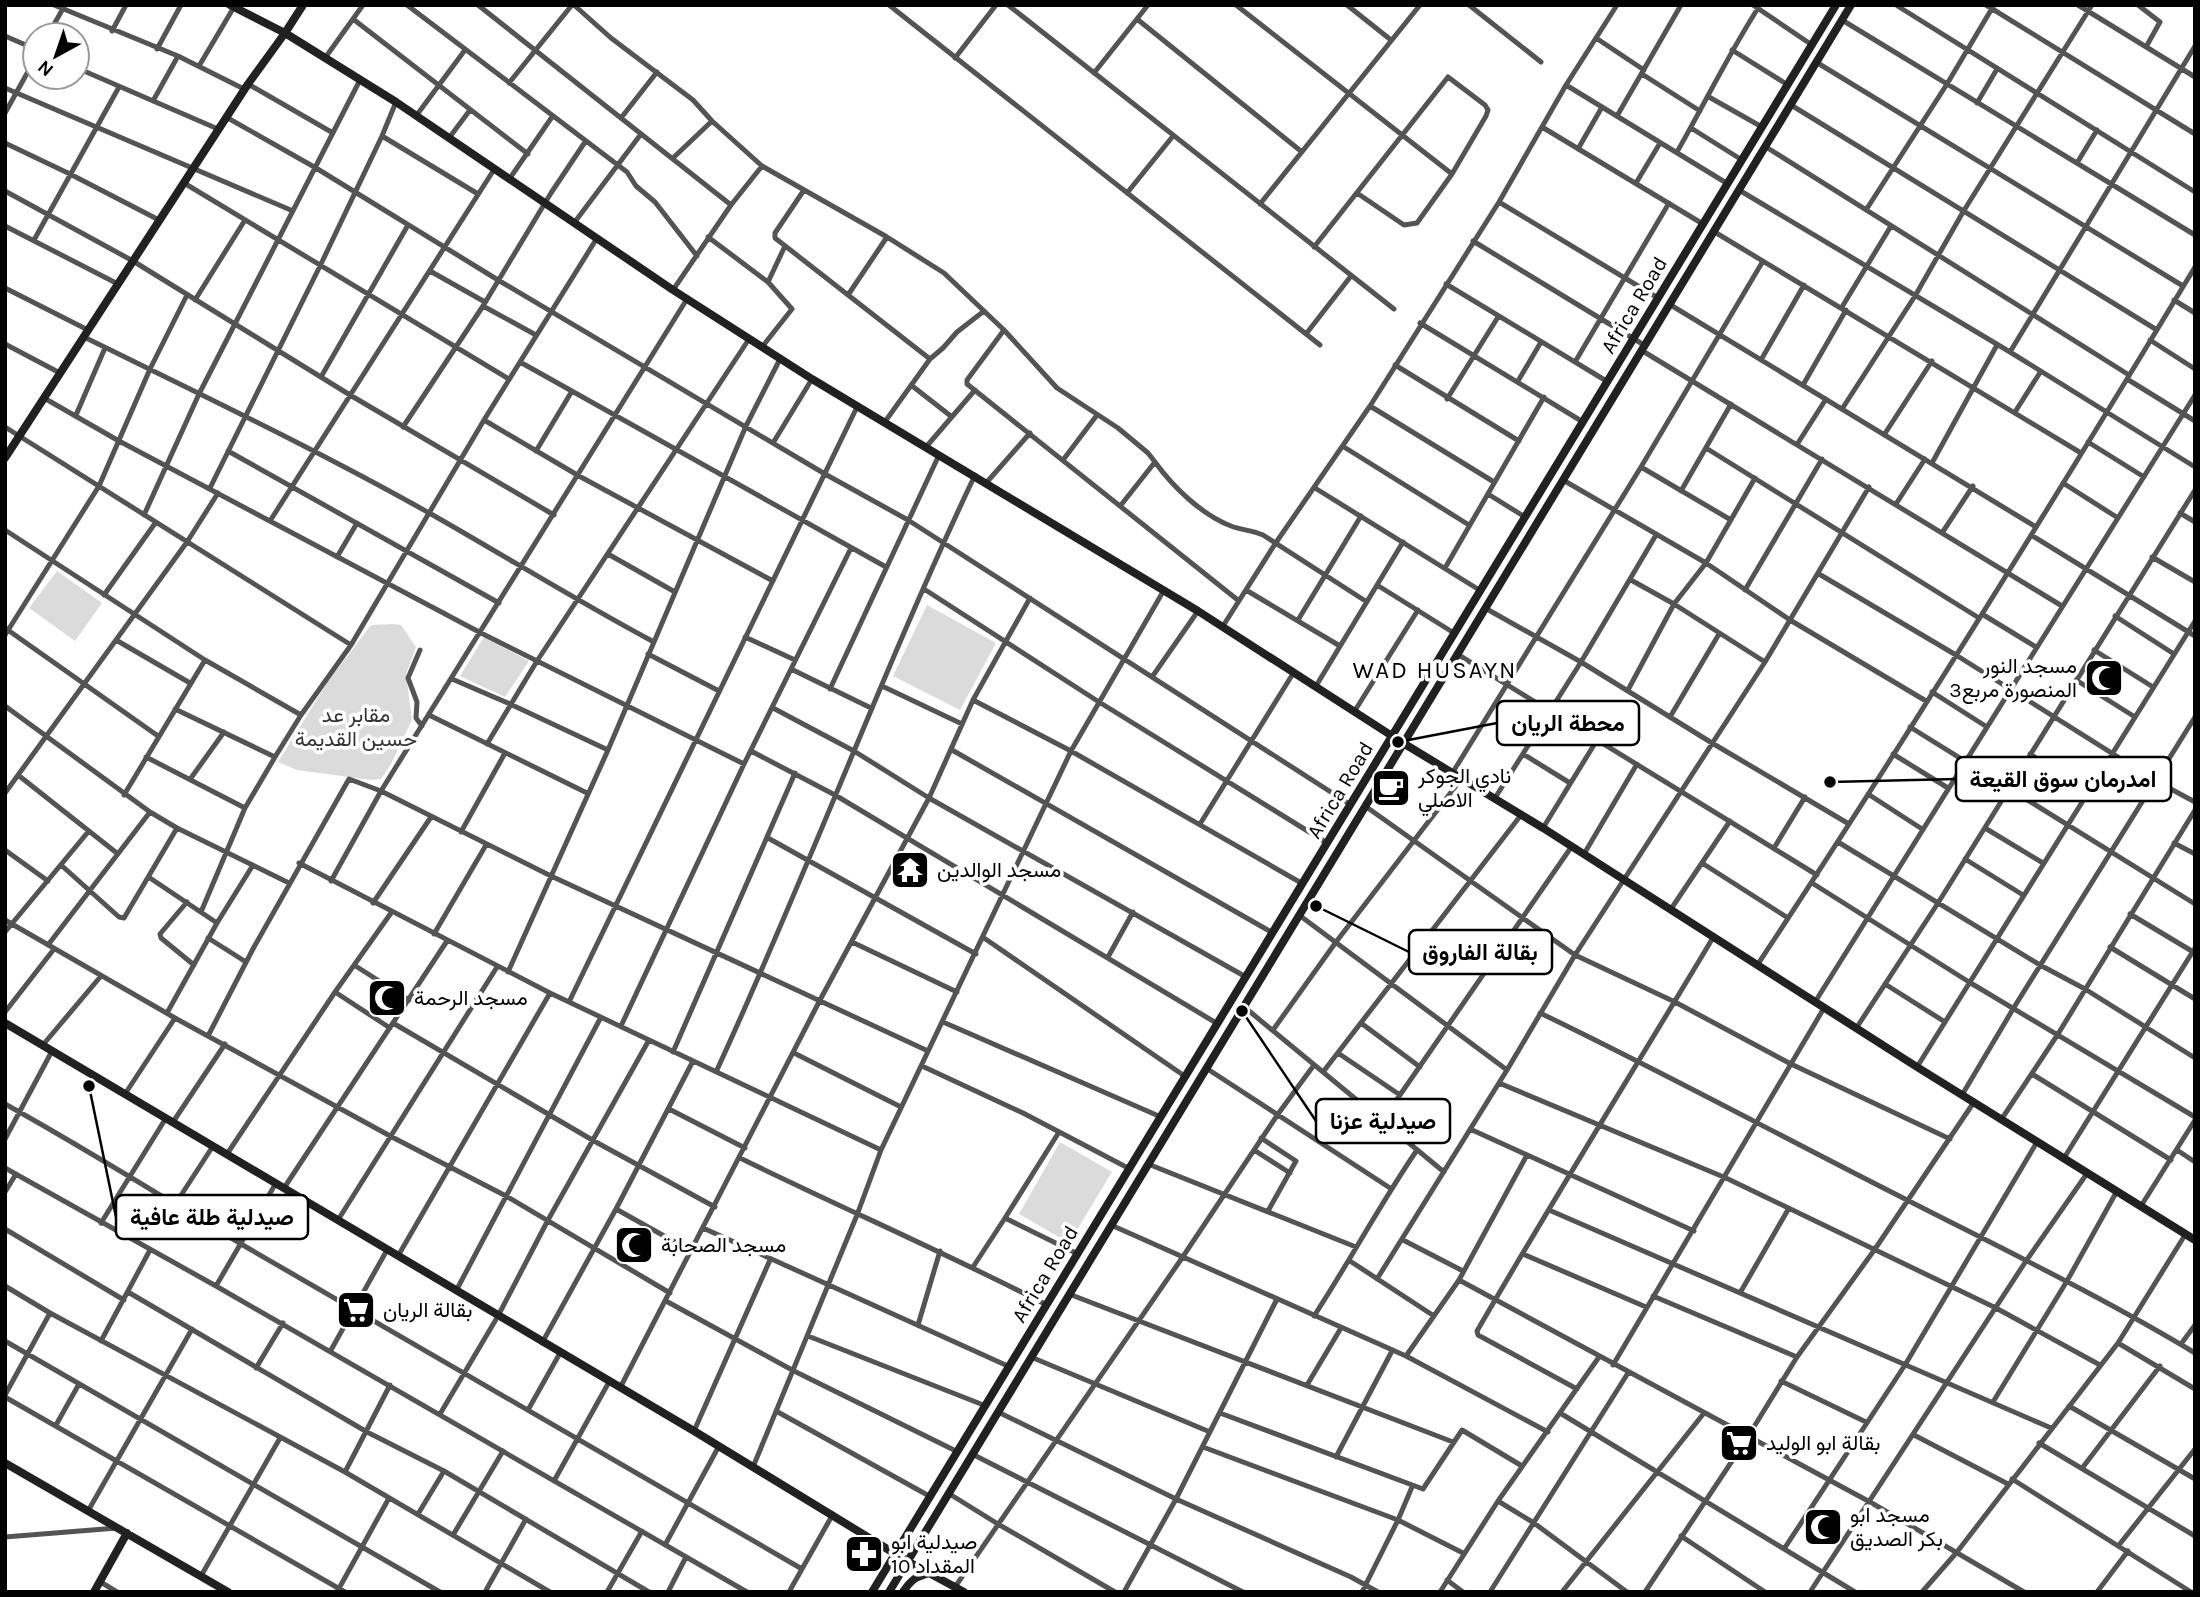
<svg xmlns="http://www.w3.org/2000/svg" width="2200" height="1597" viewBox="0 0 2200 1597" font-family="Karla,Vazirmatn,sans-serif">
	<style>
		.green { fill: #dbdbdb }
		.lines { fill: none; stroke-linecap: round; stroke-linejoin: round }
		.street { stroke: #545454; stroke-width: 5 }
		.secondary { stroke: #212121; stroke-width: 8 }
		.labels { text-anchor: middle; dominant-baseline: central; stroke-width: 7; stroke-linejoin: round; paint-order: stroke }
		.street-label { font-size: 21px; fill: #000; stroke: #fff }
		.poi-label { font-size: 21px; fill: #000; stroke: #fff; text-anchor: start }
		.park-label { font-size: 21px; fill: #323232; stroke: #fff }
		.quarter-label { font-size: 24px; letter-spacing: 2px; fill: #000; stroke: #fff }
		.leader { fill: none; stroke: #000; stroke-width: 2.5 }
		.callout-dot { fill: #000; stroke: #fff; stroke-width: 2.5 }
		.callout { fill: #fff; stroke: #000; stroke-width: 2.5 }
		.callout-label { font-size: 23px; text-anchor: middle; font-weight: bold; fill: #000 }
	</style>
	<rect width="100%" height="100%" fill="#fff"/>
	<path class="green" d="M57,571L102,603L75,641L29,608Z
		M927,605L996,643L960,710L893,676Z
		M394,624L401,625L416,647L406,674L412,720L391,764L381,779L371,780L297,770L278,762L327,683L371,625Z
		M484,637L529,661L505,697L460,676Z
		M1060,1142L1112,1172L1069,1243L1019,1214Z"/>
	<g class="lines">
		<path class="street" d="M54,5L178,56L244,89
			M407,5L627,172L636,186L655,202L697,256
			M478,5L731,205L673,290
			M574,5L611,38L693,100L712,121L762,166L887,237L944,273L1004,330L1057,388L1118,428L1148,453L1155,462
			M889,5L1320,345
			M1008,5L1394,309
			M1236,5L1452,174
			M1347,5L1391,40
			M1469,5L1541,62
			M1753,5L1812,45
			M1896,5L2195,192
			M1986,5L2195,134
			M2078,5L2195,77
			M2138,5L2160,22L2146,47
			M353,19L528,154
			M1137,19L1302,152
			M1842,20L2195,235
			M112,31L126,5
			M48,35L65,5
			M5,36L35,49
			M1596,38L1644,70
			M157,49L181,5
			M1732,50L1788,85
			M325,58L363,5
			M955,58L996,5
			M1816,62L2183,286
			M199,66L234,7
			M77,68L218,129
			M1094,73L1148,5
			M1642,74L1700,111
			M509,83L572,5
			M248,84L333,133
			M1566,85L1728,184
			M5,88L293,211
			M1709,97L1762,127
			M153,101L178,56
			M1977,103L1997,69
			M1791,105L2157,330
			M5,113L35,59
			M416,116L465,50
			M1617,116L1681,5
			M226,117L316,168L498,280L825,474L908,520L1351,805
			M621,118L657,72
			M1542,127L1703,224
			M1691,128L1742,160
			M382,136L478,194
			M449,138L470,110
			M5,143L70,174L159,220
			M1766,147L2129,375
			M1578,149L1602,107
			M1677,152C1705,103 1729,53 1760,5
			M673,158L712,121
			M2077,163L2097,130
			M510,178L552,117
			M184,183L509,379
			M1636,183L1660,143
			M804,190L775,233V238L930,359
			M1739,190L2010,352L2195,467
			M5,191L133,261L350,395L554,515
			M1127,193L1173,136
			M1499,202L1658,298
			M1260,204L1420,5
			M731,205L762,166
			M1866,210L1947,84L1994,5
			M574,223L641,134
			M5,226L118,284
			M1713,231L2081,453
			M708,237L768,282
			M34,240L119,87
			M1473,241L1644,345
			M1314,247C1359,190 1403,134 1448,77L1485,105L1488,110L1486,116L1452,174L1417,223L1404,225L1357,193
			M430,271L485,302
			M1446,284L1608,382
			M5,288L88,330
			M848,295L887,237
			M195,300L245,220
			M2174,300L2195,313
			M1669,304L2036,527
			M483,306L536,335
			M1842,307L1891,226
			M1420,323L1583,422
			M1004,330L967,380V384L1239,601
			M1306,334L1351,276
			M84,337C200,394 317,450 431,514C505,556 577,601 652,641
			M2150,340L2195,369
			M5,344L60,373
			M762,347L792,309L768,282L785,246
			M1641,350L2062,606
			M2010,352L2195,46
			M1761,360L1804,285
			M520,362L886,567
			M1575,362L1669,203
			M1395,365L1519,441
			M321,377L408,225
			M2127,379L2195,421
			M1518,381L1541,342
			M911,385L952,417
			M1803,385L1846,310
			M44,398L119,441L481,633L744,764
			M1447,399L1498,317
			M1370,406L1494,482
			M1842,409L1915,296L1963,212L2092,5
			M2015,412L2041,371
			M76,415L105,348
			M484,420L579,476L773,581
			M884,423L930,359L943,348L957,332L984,311
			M5,427L351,645
			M403,427L483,306L551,193L585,142
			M1884,435L1932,361
			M2088,442L2144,477
			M773,443L812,379
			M1798,443L1826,399
			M926,447L975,390
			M1344,447L1469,525
			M1706,448L1979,618
			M228,451L499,603
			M536,451L572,391
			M1063,460L1097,415
			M1932,463L1997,345
			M1641,467L1731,520
			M1563,480L1706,563L1790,620L1926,701
			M987,482L1030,433
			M2063,483L2118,518
			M210,488L321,264L382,136L396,102
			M1315,488L1481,591
			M1681,491L1731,404
			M1488,494L1525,517
			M1896,504L1925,459
			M1121,505L1155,462C1173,487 1202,515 1231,526C1241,530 1252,530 1263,535L1367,602
			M2180,513L2195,522
			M144,515L199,394L360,80
			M270,521L495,168
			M5,530L205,660L301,715
			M1942,533L1973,486
			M2031,535L2195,636
			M608,554L675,592
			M337,557L357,523
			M2152,557L2195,582
			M1445,568L1544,397
			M1819,574L1956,655L2156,781L2195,802
			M1631,580L1674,604L1765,662
			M1377,585L1454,633
			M924,589L1099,702L1327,843
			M1246,590L1340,646
			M1745,590L1822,459
			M104,595L156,522
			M1485,608L1581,662L1712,743L1849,824
			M1982,614L2036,647
			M2115,616L2174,654
			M1298,620L1361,516
			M1223,626L1275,544L1370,406L1499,202L1566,85L1617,5
			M5,628L158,736
			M5,635L99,486L150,369L187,295
			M745,637L795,660
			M116,640L190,683
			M420,650L408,678L417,702L416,718L422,726
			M2094,650L2153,687
			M648,654L719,691
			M1457,654L1817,875
			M791,669L871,708
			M1152,677L1198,611
			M452,679L510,704L608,750
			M2076,680L2135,717
			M882,686L962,724
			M1316,686L1403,542
			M830,689L939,455
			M1628,690L1674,604L1706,563L1755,478
			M1932,692L1987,727
			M973,700L1071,751L1303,884
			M5,706L150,812L177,828L289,883
			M773,708L854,751L929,798L1246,977
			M175,709L275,757
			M1354,712L1418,610
			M429,715L587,793
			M1670,717L1719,634
			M1910,727L2195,904
			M487,744L537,661L749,339
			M952,750L1273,933
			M751,751L835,795L1218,1024
			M1523,754L1570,783
			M1893,754L1948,788
			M2030,754L2088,792
			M146,757L245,808
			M1453,772L1641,467L1763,261
			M18,775L118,854
			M191,778L224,732
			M5,793L187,542L218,493
			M1868,794L1922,829
			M124,795L205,660
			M1495,798L1581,662L1656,535
			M1365,806L1575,955L1675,1002L1791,1064L1950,1139
			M1200,824L1294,672
			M1543,828L1597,740
			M1985,828L2043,863
			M461,832L505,753
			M768,838L976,954
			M1838,842L2040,965L2085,989L2195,1058
			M2174,843L2195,854
			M1774,848L1805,797
			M5,850L48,881
			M1584,854L1637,764
			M1965,859L2023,895
			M299,863L550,993L881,1150
			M1702,863L1788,918
			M61,865L119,917L124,918L177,828
			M150,878L217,923
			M331,881L381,791L687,299
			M1812,883L1969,982L2195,1117
			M187,902L160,934L161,938L194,965
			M373,903L431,817
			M1671,909L1730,821
			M201,912L245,808L275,757L301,715L351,645L484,420L597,238
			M2130,914L2195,953
			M1299,915L1507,1070
			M5,920L175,1018L392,1137L506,1196L670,1293
			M5,932L88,832
			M434,934L486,845
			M208,938L246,962
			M984,938L1186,1077
			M852,942L957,992
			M48,945L150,812
			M2110,947L2195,999
			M1108,957L1133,912
			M1758,964C1909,735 2053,502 2195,267
			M354,965L409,1000
			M508,972L608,750L746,426L780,359
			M1885,984L1945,1022
			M335,992L390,1028
			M569,1002L857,407
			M1815,1002L2195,395
			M1243,1006L1444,1172
			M5,1012L54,949
			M167,1013L217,923L253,865
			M1540,1013C1665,1073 1786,1139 1909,1201C2005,1250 2102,1297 2195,1353
			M943,1022L1161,1117
			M393,1023L594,1141L715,1207
			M1361,1023L1420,1067
			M621,1026L744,764L851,548
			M1857,1027L1938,903L2195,490
			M1273,1030L1336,942L1462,778
			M208,1036L254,947L349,779L381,791L551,876L928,1051
			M42,1046L101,976
			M673,1052L795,773
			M794,1053L901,1107
			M1338,1053L1400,1095
			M922,1066L1023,1113L1130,1169
			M1917,1067L2195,621
			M1206,1068L1390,1188
			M716,1072C807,875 882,671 975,475
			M1323,1072L1521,815
			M2032,1074L2171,1160
			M1499,1083L1726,1178L1996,1308L2100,1365
			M125,1094L175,1018
			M1962,1095L2013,1009L2195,717
			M5,1104C85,1148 162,1197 241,1244L802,1569
			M669,1109L745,1148
			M2001,1120L2058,1034L2195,810
			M1382,1121L1572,846
			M173,1122L225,1044
			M1470,1129L1694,1231
			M1261,1138L1296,1161L1268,1211
			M5,1139L52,1051
			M1254,1150L1290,1173
			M2177,1150L2195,1162
			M227,1154L335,992L391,913
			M740,1158C842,1208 946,1253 1047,1305
			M2064,1158L2195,948
			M1148,1164L1356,1247
			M5,1168L216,1286L276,1183
			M284,1188L447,941
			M5,1192L16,1174
			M176,1203L213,1146
			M2141,1206L2195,1120
			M616,1209L691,1251
			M1549,1210L2051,1428
			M1005,1218L1059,1132
			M338,1220L497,967
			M101,1223L166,1118
			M1111,1225L1406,1356L1548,1432
			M703,1228L1010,1367
			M5,1229L124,1300
			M1403,1240L1463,1271
			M1523,1254L1646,1307
			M398,1256L550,993
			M1350,1261L1434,1316
			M973,1267L1005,1218L1078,1254
			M1377,1279L1507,1070L1575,955L1765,662L1869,487
			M1459,1280L1870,1502L2024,1592
			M5,1286L50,1313L345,1472L550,1592
			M216,1286L747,1592
			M456,1291L601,1017
			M128,1292L367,1432L444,1471L649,1592
			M1740,1293L1789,1208
			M1069,1294L1453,1442
			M1653,1296L1797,1357
			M666,1301L794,1371L958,1452
			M1314,1316C1350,1261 1380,1204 1417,1150
			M918,1325L940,1251
			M808,1336L986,1406
			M5,1341L440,1592
			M101,1341L150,1250
			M542,1343L616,1209L693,1061
			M2118,1343L2195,1389
			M2181,1344L2195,1325
			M331,1350L387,1250
			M1406,1356L1459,1280L1527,1155
			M1031,1357L1210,1432
			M1613,1365L1824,1008
			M256,1368L283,1323
			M1781,1381L1866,1422
			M1307,1385L1341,1328
			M620,1388L820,1000L929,798L973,700L1030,598
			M1577,1389L1478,1335L1477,1331C1554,1198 1635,1068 1714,936
			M5,1395L50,1313
			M5,1397L345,1592
			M1993,1402L2067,1281L2117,1191
			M2069,1406L2195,1479
			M528,1410L560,1353
			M776,1411L931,1497
			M998,1412L1176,1499L1351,1577L1378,1592
			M1220,1413L1423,1489L1462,1430L1522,1466
			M1560,1413L1855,1592
			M440,1414L498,1316L548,1220L649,1040
			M56,1425L79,1384
			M694,1431L770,1260
			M1914,1435L2008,1484
			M2039,1443L2195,1536
			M1203,1447L1398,1520L1463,1553
			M972,1454L1243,1592
			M1336,1457L1392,1351
			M753,1467L857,1215L881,1150L1071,751L1164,590
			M2083,1467L2160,1366
			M345,1472L390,1385
			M2012,1479L2191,1592
			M554,1481L609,1382
			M948,1493L998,1524L1115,1592
			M1498,1501L1534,1523L1627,1592
			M88,1511L192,1329
			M418,1514L444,1471
			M453,1535L503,1451
			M1681,1536L1765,1592
			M5,1537L117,1528
			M665,1545L719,1446
			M2119,1545L2195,1449
			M1784,1549L1905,1365L2037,1142
			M201,1576L280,1438
			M1447,1580L1463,1592
			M99,1581L117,1592
			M955,1587L1182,1258L1278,1114L1314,1065
			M337,1592L389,1498
			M485,1592L526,1519
			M607,1592L642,1531
			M668,1592L686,1557
			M789,1592L833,1514
			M1124,1592L1176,1499L1277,1299
			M1362,1592L1398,1520L1412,1487
			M1440,1592L1498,1501L1599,1357
			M1490,1592L1628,1373
			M1562,1592L1704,1413
			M1645,1592L1744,1443L1797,1357L1875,1249L1974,1102
			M1810,1592L2026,1261L2088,1172
			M1922,1592L1957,1552L2118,1343L2185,1235
			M2097,1592L2128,1551"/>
		<path class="secondary" d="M230,5L285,33L396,102L673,290L812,379L1198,611L1403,743L1543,828L1917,1067L2195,1240
			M5,458L248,84L285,33L303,5
			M5,1023L694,1431L907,1561L964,1592
			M5,1463L228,1592
			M94,1592L127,1533
			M872,1592L1836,5
			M889,1592L1851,5
			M903,1592C911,1580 916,1576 930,1573"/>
	</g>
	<defs>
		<g id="mosque-square" transform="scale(2.0125)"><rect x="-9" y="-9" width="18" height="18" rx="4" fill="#000" stroke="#fff"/><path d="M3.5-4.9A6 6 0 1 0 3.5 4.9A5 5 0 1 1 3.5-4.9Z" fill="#fff"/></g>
		<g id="cafe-square" transform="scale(2.0125)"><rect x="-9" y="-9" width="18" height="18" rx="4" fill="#000" stroke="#fff"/><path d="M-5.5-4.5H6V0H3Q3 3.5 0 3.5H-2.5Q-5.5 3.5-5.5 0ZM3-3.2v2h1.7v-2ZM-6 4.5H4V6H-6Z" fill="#fff"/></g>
		<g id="temple-square" transform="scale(2.0125)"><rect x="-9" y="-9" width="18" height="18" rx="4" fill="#000" stroke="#fff"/><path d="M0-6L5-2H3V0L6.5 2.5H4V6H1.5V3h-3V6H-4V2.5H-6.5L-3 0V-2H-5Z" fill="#fff"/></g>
		<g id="supermarket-square" transform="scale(2.0125)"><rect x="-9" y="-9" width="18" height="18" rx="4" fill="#000" stroke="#fff"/><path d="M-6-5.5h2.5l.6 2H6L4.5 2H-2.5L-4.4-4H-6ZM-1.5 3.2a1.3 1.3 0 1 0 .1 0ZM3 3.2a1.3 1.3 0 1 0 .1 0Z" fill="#fff"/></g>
		<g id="pharmacy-square" transform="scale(2.0125)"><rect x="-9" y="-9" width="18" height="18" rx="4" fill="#000" stroke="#fff"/><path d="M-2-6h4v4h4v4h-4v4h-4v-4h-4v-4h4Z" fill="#fff"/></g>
	</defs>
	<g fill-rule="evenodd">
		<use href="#mosque-square" x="2104" y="678"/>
		<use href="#cafe-square" x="1391" y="788"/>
		<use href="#temple-square" x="910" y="870"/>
		<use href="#mosque-square" x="387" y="998"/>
		<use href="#mosque-square" x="634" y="1245"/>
		<use href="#supermarket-square" x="356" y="1310"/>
		<use href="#supermarket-square" x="1739" y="1443"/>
		<use href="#mosque-square" x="1823" y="1527"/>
		<use href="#pharmacy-square" x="864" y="1554"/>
	</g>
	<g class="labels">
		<g class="street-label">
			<text transform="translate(1634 305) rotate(-59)">Africa Road</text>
			<text transform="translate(1340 790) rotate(-59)">Africa Road</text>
			<text transform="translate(1045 1274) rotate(-59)">Africa Road</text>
		</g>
		<g class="poi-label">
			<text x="2077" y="666" text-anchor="end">مسجد النور<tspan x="2077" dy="24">المنصورة مربع3</tspan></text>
			<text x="1418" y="776">نادي الجوكر<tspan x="1418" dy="24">الاصلي</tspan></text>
			<text x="937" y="870">مسجد الوالدين</text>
			<text x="414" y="998">مسجد الرحمة</text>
			<text x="661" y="1245">مسجد الصحابة</text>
			<text x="383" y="1310">بقالة الريان</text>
			<text x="1766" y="1443">بقالة ابو الوليد</text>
			<text x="1850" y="1515">مسجد ابو<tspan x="1850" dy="24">بكر الصديق</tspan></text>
			<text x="891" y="1542">صيدلية ابو<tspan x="891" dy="24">المقداد 10</tspan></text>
		</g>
		<g class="park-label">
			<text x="356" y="715">مقابر عد<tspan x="356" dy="24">حسين القديمة</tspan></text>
		</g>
		<g class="quarter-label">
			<text x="1435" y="670">WAD HUSAYN</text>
		</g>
	</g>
	<path class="leader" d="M1398 742L1497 723M1830 782L1956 779M1316 906L1409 952M1242 1011L1316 1121M89 1086L116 1217"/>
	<g class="callout-dot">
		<circle cx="1398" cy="742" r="7"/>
		<circle cx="1830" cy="782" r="7"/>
		<circle cx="1316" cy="906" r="7"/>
		<circle cx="1242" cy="1011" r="7"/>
		<circle cx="89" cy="1086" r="7"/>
	</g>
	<g class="callout">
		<rect x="1497" y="701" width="142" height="44" rx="7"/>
		<rect x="1956" y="757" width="215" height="44" rx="7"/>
		<rect x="1409" y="930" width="143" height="44" rx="7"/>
		<rect x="1316" y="1099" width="134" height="44" rx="7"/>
		<rect x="116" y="1195" width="192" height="44" rx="7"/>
	</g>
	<g class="callout-label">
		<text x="1568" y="731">محطة الريان</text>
		<text x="2063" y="787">امدرمان سوق القيعة</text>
		<text x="1480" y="960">بقالة الفاروق</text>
		<text x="1383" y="1129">صيدلية عزنا</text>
		<text x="212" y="1225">صيدلية طلة عافية</text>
	</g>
	<rect width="2200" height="1597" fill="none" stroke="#000000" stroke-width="14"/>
	<g transform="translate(56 56) rotate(220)"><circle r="33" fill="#ffffff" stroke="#999999" stroke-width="2"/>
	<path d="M0-5L12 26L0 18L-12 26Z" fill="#000000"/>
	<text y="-10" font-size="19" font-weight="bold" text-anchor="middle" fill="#000000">N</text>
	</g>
</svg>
